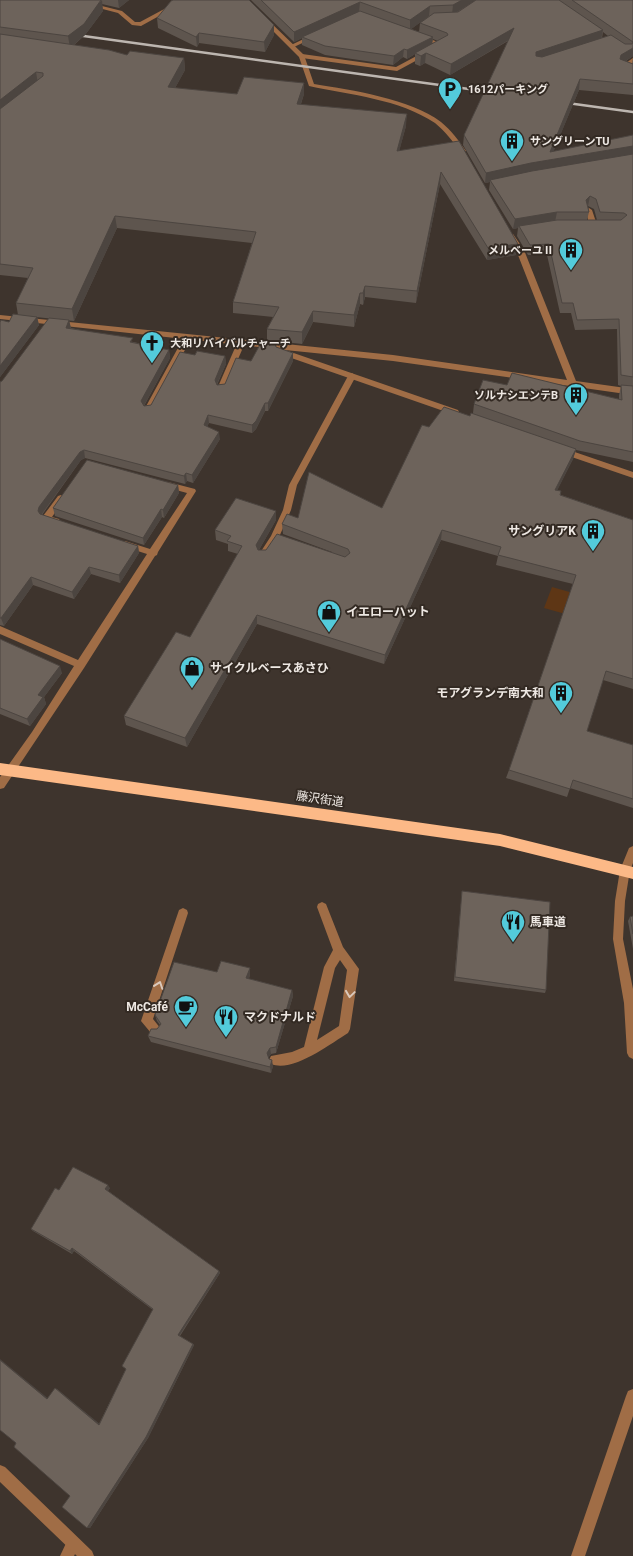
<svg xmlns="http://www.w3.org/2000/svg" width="633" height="1556" viewBox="0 0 633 1556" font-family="Roboto,'Noto Sans JP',sans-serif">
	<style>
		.green { fill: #5e3615 }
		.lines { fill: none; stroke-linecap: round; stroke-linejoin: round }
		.service { fill: #a06d46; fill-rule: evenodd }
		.minor { fill: #a06d46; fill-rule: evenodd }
		.trunk { fill: #fcb987; fill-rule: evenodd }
		.rail { stroke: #bdb6b0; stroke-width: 2.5 }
		.wall { fill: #5e554e; fill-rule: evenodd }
		.shaded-wall { fill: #4c4540 }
		.building { fill: #6d635b; stroke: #4c4540 }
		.oneway { stroke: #dac9bc }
		.labels { text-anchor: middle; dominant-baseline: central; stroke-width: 4; stroke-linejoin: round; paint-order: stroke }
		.far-poi-label { font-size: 11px; font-weight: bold; fill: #eee8e3; stroke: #332a23; text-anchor: start }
		.poi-label { font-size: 12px; font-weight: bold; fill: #eee8e3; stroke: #332a23; text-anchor: start }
		.street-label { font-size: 12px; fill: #eee8e3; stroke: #332a23 }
	</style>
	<rect width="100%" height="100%" fill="#3e342d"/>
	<path class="green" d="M552,587L633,610V633L544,608Z"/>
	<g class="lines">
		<path class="service" d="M312,35L317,36L294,47L289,46Z
			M419,36H423L445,45L397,71L302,58L299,56L302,54L396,67L437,45L419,38Z
			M185,335H188L192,337L151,412H145L144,410Z
			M238,341H244L245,343L225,389L224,391H218L217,389Z
			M352,373L356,376L297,485L291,510L279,537L265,558H259L258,556L271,536L283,510L289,485L348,376Z
			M168,482L195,489L196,491L158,552L157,555L155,556L84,668L4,788L0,789V777L32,732L74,666L0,634V626L78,660L147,554L122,546L121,544L122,542L125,541L150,549L187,493L165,487L164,485Z
			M61,495L65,498L52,517L59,519L60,521L59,523L56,524L43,520L42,518L43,516L58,496Z
			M625,865L629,867L630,870L625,901L623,939L633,989V1059L629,1057L627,1053L624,1003L613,939L615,901L620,870L621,867Z
			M322,902L326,904L343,947L359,969L350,1029L348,1033C330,1044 293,1073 271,1064L269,1060L271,1056L292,1052L304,1047L324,967L333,950L317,907L318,904ZM340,960L347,970L339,1026L317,1040L335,968Z
			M183,908L187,910L188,913L153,1019L161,1029L159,1033L155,1034L151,1033L141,1021L178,913L179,910Z
			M633,1389V1416L585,1556H571L626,1396L628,1391Z
			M73,1537L78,1539L80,1544L74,1556H60L68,1539Z"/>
		<path class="minor" d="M68,0H78L122,11L135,22H140L181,0H188L141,26L132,25L118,13Z
			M263,19H267L304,55L314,84C352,90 411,99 441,122C451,130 459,141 466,151L461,152C453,142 445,131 435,123C399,99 351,95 309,86L299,57L263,21Z
			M633,58V63L627,67L633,69V73L620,69V67Z
			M589,208L592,210L597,225L595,226L589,225L586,210Z
			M507,234H513L524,250L576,381L633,389V395L393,361L285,350L458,410L459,412L455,415L277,353V349L0,319V315L393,355L567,380L516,250L506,236Z
			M563,448L633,472V478L560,453V449Z
			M633,846V863L629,873L625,875L621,873L620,870L629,848Z
			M0,1465L5,1467L92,1551L94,1556H77L0,1482Z"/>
		<path class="trunk" d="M0,763L500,834L633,867V879L500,846L0,775Z"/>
		<path class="rail" d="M69,34L498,93
			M560,102L633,112"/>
	</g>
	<path class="wall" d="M0,0H129L119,8L102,4L103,11L85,35L74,45L127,55L184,58L185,70L175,88L237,94L304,83V94L301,104L406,126L399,151L459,141L516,255L487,260L440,184L416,303L365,297L363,305L360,304L354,327L313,322L302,344L267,340V329L273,317L233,313V302L252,243L117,228L74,321L26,316L37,317L39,325L0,377V322H9L18,315L16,303L28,278L0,275Z
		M251,0H633V56L626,61L632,64L633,58V95L579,90L553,152L633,135V462L576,450L573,459L557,490L561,491V495L633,520V689L603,680L587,731L633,745V808L570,788L567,797L506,778L509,770L573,584L496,565L498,556L441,540L384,664L257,624L187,747L126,725L124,716L190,637L238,554L228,551V544L216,540L215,530L276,511V520L259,550L332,552L283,534L282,524L298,518L382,508L429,427L470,416L473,413L474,404L507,385L619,399V395L621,386L618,385L617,329L575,330L571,313H560L547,255H528L517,236L518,228L513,229L489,190L490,182L485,183L463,145L464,135L508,41L450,75L425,63L420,66L415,64V54L407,59L403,57L393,65L325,55L302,45V38L294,42ZM429,16L420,23L419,32L411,29ZM603,32L608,36L602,38ZM433,39L438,41L432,44ZM588,206L594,209L597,220H587L589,212Z
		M157,18L274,25V35L265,52L199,43L197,47L158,28Z
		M69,320L71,328L169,350L170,358L144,406L151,405L195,355L225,356L226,364L217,385L225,384L251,361L276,347L293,353V361L268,411H265L256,429L252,433L209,423L207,426L220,439L193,483L187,481L185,484L85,458L81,460L42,515L138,546L139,553L120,583L91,574L74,599L33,585L4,626L0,625V382L2,381Z
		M178,485L179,493L164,518L162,517L144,545L55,516L53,508Z
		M0,639L62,673L44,697L46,704L30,726L0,714Z
		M462,891L546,990L545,993L454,981Z
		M633,916V949L628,921L630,917Z
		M250,968V974L249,979L292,990L293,996L276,1053L271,1054L268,1058L273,1066L271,1073L151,1042L148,1036L157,1029L160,1025L157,1021L155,1015L217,972Z
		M110,1188L108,1191L219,1271L220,1273L180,1336L193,1344L194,1345L148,1438L90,1528L70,1496L48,1398L57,1389L99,1424L126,1369L153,1310L74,1251L72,1254L33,1231L31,1229L59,1190Z"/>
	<path class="shaded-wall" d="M102,0L103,11L85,35L70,48L68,36Z
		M118,0H129L119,8Z
		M462,0H476L452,15L453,5Z
		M360,2L359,12L302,37V38L294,42V32Z
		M430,6L429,16L410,30V20Z
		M274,25V35L265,52L264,42Z
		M514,28L512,38L450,75L451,64Z
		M603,30L601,40L534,62L536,52Z
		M199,33V43L197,47L196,37Z
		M433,37L432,45L415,53V54L407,59V50Z
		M633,48V56L619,65L621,55Z
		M404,49L403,57L393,65L394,56Z
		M426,53L425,63L420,66L421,56Z
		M184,58L185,70L169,99L168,87Z
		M36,72L38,84L0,114V100Z
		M580,79L579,90L550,160L633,146V155L490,180V182L485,183L486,173L550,152Z
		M304,83V94L297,115V104Z
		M407,114L406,126L396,163L397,151Z
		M441,172L440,184L416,303L417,291Z
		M590,196L588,206L586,200Z
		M557,212L555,222L519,226L518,228L513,229L515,219Z
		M115,216L117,228L74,321L72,309Z
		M518,244L516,255L487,260L488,248Z
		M365,286V297L363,305V293Z
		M360,293V304L354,327V315Z
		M313,311V322L302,344V332Z
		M37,317L39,325L0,377V366Z
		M69,320L71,329L66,328Z
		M169,350L170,358L142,409L141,401Z
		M293,353V361L268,411V403Z
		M225,356L226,364L215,388V380Z
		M265,403V411L256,429L252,433V425Z
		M208,415L209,423L205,432L204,425Z
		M219,432L220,439L193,483L192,475Z
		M576,449L573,459L553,499L555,490Z
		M84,450L85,458L81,460L41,515L38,511L39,507L80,452Z
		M186,473L187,481L185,484L184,476Z
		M178,485L179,493L164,518L163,510Z
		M161,509L162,517L144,545L143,538Z
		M276,511V520L256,555V545Z
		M442,530L441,540L384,664L385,655Z
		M138,546L139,553L120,583L119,575Z
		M89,567L91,574L74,599L72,592Z
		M31,577L33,585L4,626L1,618Z
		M257,615V624L187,747L185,738Z
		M60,666L62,673L44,697L46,704L30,726L27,719L38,695Z
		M250,968V974L247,985L246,978Z
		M292,990L293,996L276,1053V1047Z
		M270,1048L271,1054L267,1059V1053Z
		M272,1060L273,1066L271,1073L270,1067Z
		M108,1185L110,1188L107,1192L105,1189Z
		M72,1248L74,1251L72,1254L70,1251Z
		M219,1271L220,1273L179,1336L178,1335Z
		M193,1344L194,1345L148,1438L90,1528H87Z
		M0,1359L50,1400L47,1399L0,1360Z
		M55,1388L57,1389L101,1425H99Z"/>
	<path class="building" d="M0,0H101L84,24L68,36L0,27Z
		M173,0H249L274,25L264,42L199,33L196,37L157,18L171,1Z
		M261,0H462L453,5L430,6L410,20L360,2L294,32Z
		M476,0H559L603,30L536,52V56L542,57L611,35L625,44H632L633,42V48L621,55L620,59L633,64V84L580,79L550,152L633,135V146L531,163L486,173L464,135L514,28L451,64L426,53L421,56L415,53L448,35L447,33L420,23L434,13L458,12Z
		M572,0H633V42Z
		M360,11L433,37L407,50L404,49L394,56L325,46L302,37Z
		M0,34L109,50L127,55L130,51L184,58L168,87L237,94L244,77L304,83L297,104L407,114L397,151L459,141L518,244L488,248L441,172L417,291L365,286L363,293H360L354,315L313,311L302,332L267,329L279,307L233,302L256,232L115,216L72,309L16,303L33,268L0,264V109L43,76V73L36,72L0,100Z
		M633,154V377L621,375L619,319L577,320L573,303H562L549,244L530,245L519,226L557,220H621L627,215L624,213L600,212L596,199L590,196L586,200L589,212H557L515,219L490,180L532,171Z
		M13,314L37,317L0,366V322L1,320L9,322Z
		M49,318L69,320L66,328L133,338L130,342L169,350L141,401L144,406L151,405L180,352L195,355L197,351L225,356L215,380L217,385L225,384L236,358L251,361L262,341L275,343L276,347L293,353L268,403H265L256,421L252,425L208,415L204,425L219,432L192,475L186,473L184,476L84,450L80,452L39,507L38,511L40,514L138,546L119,575L89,567L72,592L31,577L1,618H0V382L2,381Z
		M512,373L622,400L621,385L633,386V452L580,441L474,404L483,380L507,385Z
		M444,407L470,416L471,413L576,449L555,490L561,491L560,495L633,520V679L606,671L587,731L633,745V799L573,780L570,789L509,770L576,575L498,555L501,547L442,530L385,655L257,615L185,738L124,716L176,632L190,637L242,546L227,541L231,536L215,530L236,498L276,511L256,545L258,550H266L277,534L345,557L350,553L348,549L282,524L287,514L298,518L309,472L382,508L422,425L429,427Z
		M87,460L178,485L163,510L161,509L143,538L53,508Z
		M0,639L60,666L38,695L43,697L27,719L0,708Z
		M462,891L550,902L546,990L455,977Z
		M633,916V934L630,917Z
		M221,961L250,968L246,978L292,990L276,1047L270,1048L267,1053L269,1059L272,1060L270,1067L148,1036L151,1029H157L161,1024L155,1015L174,962L217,972Z
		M73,1167L108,1185L105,1189L219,1271L178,1335L193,1344L146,1437L87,1528L62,1507L70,1496L14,1447L16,1443L0,1430V1360L47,1399L55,1388L99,1425L126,1369L122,1366L153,1309L72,1248L70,1251L31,1229L55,1188L59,1190Z"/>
	<defs><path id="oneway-chevron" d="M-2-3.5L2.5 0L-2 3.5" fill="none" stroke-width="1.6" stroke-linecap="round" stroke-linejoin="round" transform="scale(1.25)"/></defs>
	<g class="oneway">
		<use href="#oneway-chevron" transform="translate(159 985) rotate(-71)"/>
		<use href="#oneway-chevron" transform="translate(350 994) rotate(98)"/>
	</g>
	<defs>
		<g id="parking-pin" transform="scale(1.25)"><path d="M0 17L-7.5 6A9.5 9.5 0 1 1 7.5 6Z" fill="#53cbdb" stroke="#332a23"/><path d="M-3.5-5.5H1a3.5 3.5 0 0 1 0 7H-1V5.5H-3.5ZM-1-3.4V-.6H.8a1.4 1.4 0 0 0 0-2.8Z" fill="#111"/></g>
		<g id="building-pin" transform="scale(1.25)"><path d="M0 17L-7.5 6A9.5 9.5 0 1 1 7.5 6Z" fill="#53cbdb" stroke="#332a23"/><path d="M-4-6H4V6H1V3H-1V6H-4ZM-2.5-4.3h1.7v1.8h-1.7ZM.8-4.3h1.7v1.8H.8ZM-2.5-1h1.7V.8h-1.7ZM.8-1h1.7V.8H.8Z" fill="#111"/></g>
		<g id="church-pin" transform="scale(1.25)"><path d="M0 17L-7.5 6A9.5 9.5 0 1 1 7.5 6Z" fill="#53cbdb" stroke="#332a23"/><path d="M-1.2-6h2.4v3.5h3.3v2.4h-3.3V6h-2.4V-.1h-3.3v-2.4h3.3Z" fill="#111"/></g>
		<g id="shop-pin" transform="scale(1.25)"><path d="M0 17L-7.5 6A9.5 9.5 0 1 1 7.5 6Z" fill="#53cbdb" stroke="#332a23"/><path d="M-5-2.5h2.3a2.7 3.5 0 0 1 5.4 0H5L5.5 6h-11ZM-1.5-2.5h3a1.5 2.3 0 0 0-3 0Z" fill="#111"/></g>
		<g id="restaurant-pin" transform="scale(1.25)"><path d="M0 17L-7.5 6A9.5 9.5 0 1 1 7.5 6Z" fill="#53cbdb" stroke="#332a23"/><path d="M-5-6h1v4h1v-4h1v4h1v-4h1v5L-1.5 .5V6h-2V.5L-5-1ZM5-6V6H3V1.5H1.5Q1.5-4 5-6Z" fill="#111"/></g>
		<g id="cafe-pin" transform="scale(1.25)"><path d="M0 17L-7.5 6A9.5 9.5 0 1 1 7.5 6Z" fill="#53cbdb" stroke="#332a23"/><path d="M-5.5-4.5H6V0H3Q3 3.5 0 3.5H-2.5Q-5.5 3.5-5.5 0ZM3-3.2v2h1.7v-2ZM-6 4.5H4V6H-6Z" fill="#111"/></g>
	</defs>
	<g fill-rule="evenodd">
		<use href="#parking-pin" x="450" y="89"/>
		<use href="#building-pin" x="512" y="141"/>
		<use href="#building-pin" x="571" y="250"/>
		<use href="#church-pin" x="152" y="343"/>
		<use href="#building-pin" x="576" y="395"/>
		<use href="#building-pin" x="593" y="531"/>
		<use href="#shop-pin" x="329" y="612"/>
		<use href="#shop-pin" x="192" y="668"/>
		<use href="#building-pin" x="561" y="693"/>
		<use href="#restaurant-pin" x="513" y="922"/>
		<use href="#cafe-pin" x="186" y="1007"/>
		<use href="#restaurant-pin" x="226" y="1017"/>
	</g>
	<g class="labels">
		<g class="far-poi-label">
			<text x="468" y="89">1612パーキング</text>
			<text x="530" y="141">サングリーンTU</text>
			<text x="554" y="250" text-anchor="end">メルベーユⅡ</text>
			<text x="170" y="343">大和リバイバルチャーチ</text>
			<text x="558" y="395" text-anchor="end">ソルナシエンテB</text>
		</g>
		<g class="poi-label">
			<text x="576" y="531" text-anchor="end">サングリアK</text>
			<text x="346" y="612">イエローハット</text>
			<text x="210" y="668">サイクルベースあさひ</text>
			<text x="544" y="693" text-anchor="end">モアグランデ南大和</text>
			<text x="530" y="922">馬車道</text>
			<text x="168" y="1007" text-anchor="end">McCafé</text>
			<text x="244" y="1017">マクドナルド</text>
		</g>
		<g class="street-label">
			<text transform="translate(320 799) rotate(8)">藤沢街道</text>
		</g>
	</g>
</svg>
